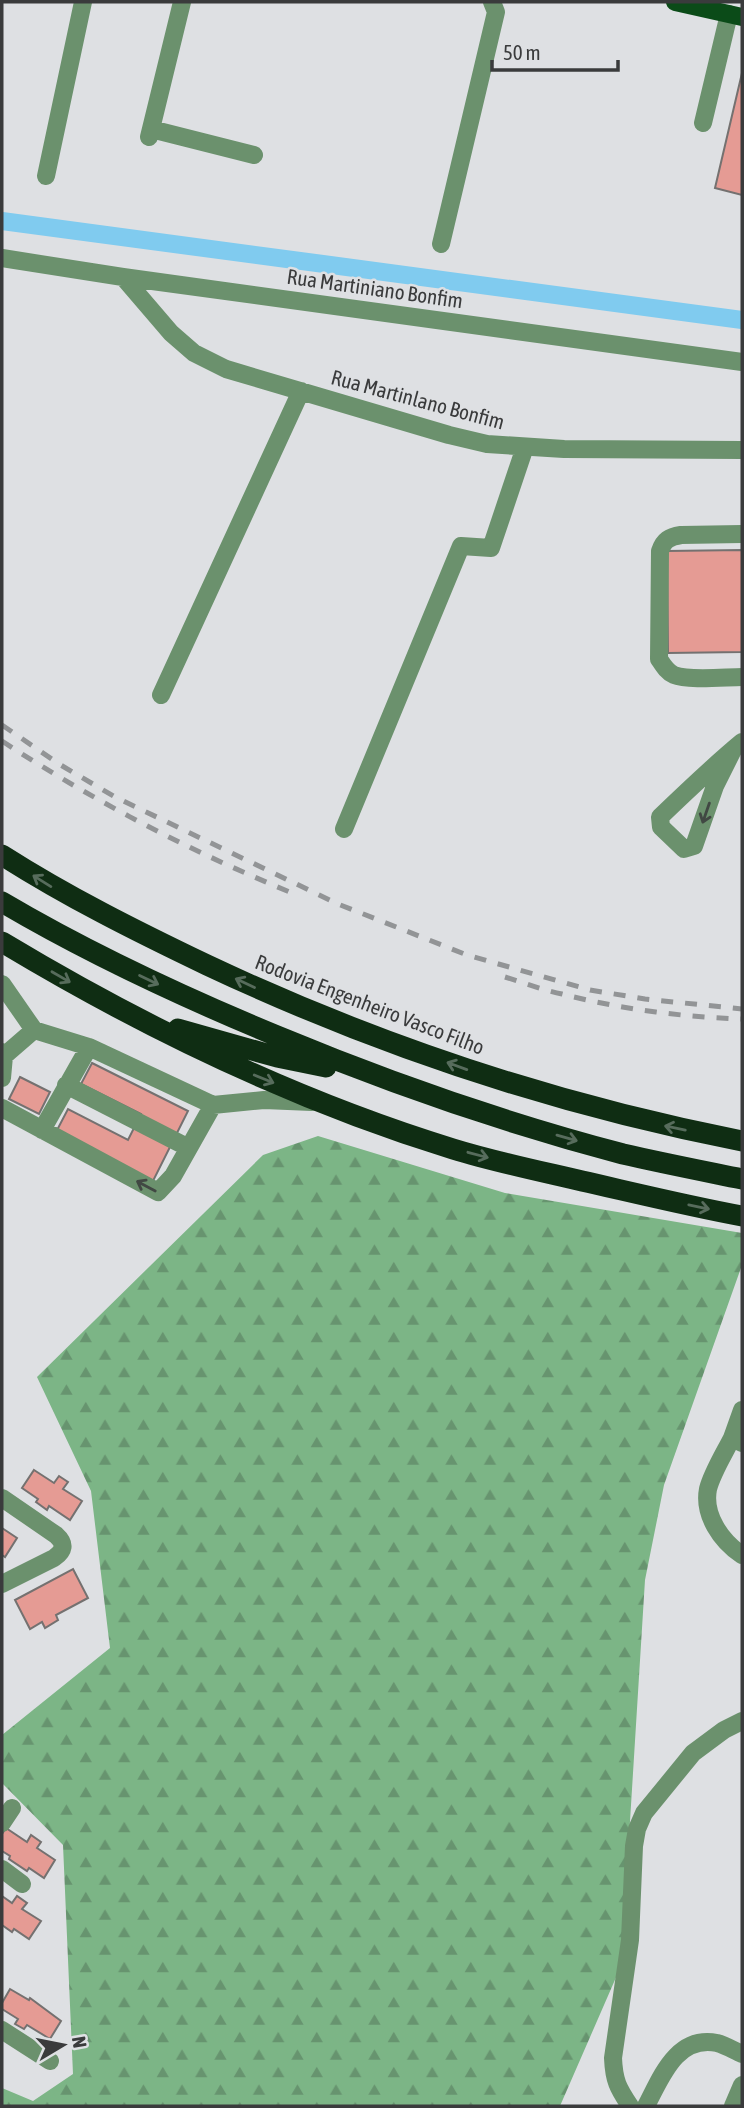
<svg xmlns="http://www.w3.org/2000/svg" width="744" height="2108" viewBox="0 0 744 2108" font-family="'Asap Condensed',sans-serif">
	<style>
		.forest { fill: url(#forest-firs) }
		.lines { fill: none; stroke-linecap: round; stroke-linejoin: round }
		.canal { stroke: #80cbef; stroke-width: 18 }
		.building { fill: #e59b94; stroke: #747170; stroke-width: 2 }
		.minor { stroke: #6b916d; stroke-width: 18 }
		.major { stroke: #0b4b18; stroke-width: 18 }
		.highway { stroke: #0f2d13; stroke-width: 21 }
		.rail { stroke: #929496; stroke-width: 5; stroke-dasharray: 12 12; stroke-linecap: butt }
		.oneway { stroke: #414843 }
		.oneway2 { stroke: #576c5c }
		.labels { text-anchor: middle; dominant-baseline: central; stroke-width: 5; stroke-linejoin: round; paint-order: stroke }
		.street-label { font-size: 21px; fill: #3a3b3c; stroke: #dee0e3 }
	</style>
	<defs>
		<pattern id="forest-firs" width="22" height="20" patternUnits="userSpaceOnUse" patternTransform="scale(1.75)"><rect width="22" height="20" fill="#7cb586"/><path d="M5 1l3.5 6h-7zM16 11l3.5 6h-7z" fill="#67946f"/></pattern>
	</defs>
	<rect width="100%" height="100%" fill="#dee0e3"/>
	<path class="forest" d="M318,1136L505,1193L742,1233V1265L664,1485L645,1580L621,1966L560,2106H2V2088L33,2101L73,2074L63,1845L2,1783V1735L110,1648L91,1491L37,1377L263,1155Z"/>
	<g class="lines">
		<path class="canal" d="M2,221L742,320"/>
	</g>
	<path class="building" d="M742,73V195L715,188Z
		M742,550V652L668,653L667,551Z
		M92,1063L188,1111L153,1181L56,1132L68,1109L128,1140L141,1114L81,1084Z
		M20,1077L50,1092L39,1114L9,1099Z
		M34,1470L54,1483L59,1476L68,1482L63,1489L82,1501L70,1520L49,1506L47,1510L36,1502L38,1499L22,1488Z
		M2,1528L17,1538L5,1557L2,1555Z
		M73,1569L88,1598L56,1615L58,1620L45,1628L42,1622L30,1629L15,1600Z
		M6,1828L27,1842L31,1835L41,1842L37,1848L55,1860L44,1878L29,1868L27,1871L9,1859L10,1856L2,1851V1834Z
		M2,1896L12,1903L17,1896L27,1903L22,1909L41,1921L29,1939L14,1929L12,1932L2,1925Z
		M10,1989L29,2000L30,1998L61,2021L50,2039L27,2025L24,2029L15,2024L18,2019L2,2009V2003Z"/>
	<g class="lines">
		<path class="minor" d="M703,123L729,14
			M151,129L254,155
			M149,137L182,2
			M46,176L83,2
			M441,244L496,12L492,2
			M2,258L123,277L742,362
			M123,277L171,333L194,353L226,369L449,435L487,444L564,449L742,450
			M742,534L681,535C669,537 664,540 660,551L659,659C663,665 667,672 674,675C688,681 726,677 742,677
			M161,695L301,391
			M733,750L715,786L694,846L684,849L661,827L660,817C687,791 713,766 742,742
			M344,829L461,546L491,548L525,447
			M2,984L34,1030L89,1047L213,1105L264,1100L312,1102
			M2,1052L4,1056L2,1078
			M4,1056L34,1030
			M66,1085L189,1148
			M2,1108L158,1192L173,1176L213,1105
			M42,1130L89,1047
			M742,1410L732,1438L742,1443
			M732,1438C725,1452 712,1473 708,1489C703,1515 721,1541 742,1555
			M2,1498L56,1535C66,1544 64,1551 54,1558L2,1584
			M2,1823L12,1808
			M2,1869L22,1884
			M2,2030L50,2061
			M630,2106C618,2088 614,2081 613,2058L630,1940L634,1846L637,1829L644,1813L693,1753L724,1730L742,1721
			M646,2106C661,2078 676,2035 717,2043C725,2045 735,2051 742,2054
			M733,2106L742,2085"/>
		<path class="major" d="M675,2L742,17"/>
		<path class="highway" d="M2,855C68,897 136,931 207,965C377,1045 557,1105 742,1141
			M2,902C90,954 183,997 277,1036C390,1083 505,1123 623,1154C662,1163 703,1171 742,1179
			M2,942C145,1028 294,1100 453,1149C495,1162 539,1171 582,1181C635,1193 688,1206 742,1216
			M178,1029L277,1057L326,1067"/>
		<path class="rail" d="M2,725L59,764L115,797L338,904L467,955L590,990L645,999L742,1009
			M2,741C95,802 194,853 297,895
			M505,977C524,983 543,990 562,994C620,1009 682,1017 742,1019"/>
	</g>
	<defs><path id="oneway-shaft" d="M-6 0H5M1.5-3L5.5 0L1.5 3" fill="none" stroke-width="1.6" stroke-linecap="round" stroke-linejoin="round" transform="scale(1.75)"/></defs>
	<g class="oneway">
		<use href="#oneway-shaft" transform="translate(706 813) rotate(109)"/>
		<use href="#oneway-shaft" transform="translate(146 1186) rotate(-152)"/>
	</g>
	<g class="oneway2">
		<use href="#oneway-shaft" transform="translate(42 881) rotate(-148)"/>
		<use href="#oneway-shaft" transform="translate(61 977) rotate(30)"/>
		<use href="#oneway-shaft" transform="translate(149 980) rotate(26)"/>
		<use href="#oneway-shaft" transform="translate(245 983) rotate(-155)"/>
		<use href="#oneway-shaft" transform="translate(457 1066) rotate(-160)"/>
		<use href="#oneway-shaft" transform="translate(264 1079) rotate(22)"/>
		<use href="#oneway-shaft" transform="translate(675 1128) rotate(-168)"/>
		<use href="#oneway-shaft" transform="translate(567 1138) rotate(16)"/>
		<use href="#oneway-shaft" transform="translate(478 1155) rotate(15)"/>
		<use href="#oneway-shaft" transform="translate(699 1207) rotate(12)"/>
	</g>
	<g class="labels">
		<g class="street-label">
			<text transform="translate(375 288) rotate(8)">Rua Martiniano Bonfim</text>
			<text transform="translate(418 399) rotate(15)">Rua Martinlano Bonfim</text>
			<text transform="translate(370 1004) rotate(21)">Rodovia Engenheiro Vasco Filho</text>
		</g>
	</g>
	<rect width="744" height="2108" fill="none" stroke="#3a3b3c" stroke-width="7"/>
	<g transform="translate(63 2045) rotate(80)" stroke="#dee0e3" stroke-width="5" paint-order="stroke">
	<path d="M0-5L12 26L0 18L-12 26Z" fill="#3a3b3c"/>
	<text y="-10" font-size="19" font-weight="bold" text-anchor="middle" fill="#3a3b3c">N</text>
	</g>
	<path d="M492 60v10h126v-10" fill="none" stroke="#3a3b3c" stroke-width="3.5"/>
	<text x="503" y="60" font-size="21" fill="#3a3b3c" stroke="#dee0e3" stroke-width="5" paint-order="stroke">50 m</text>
</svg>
